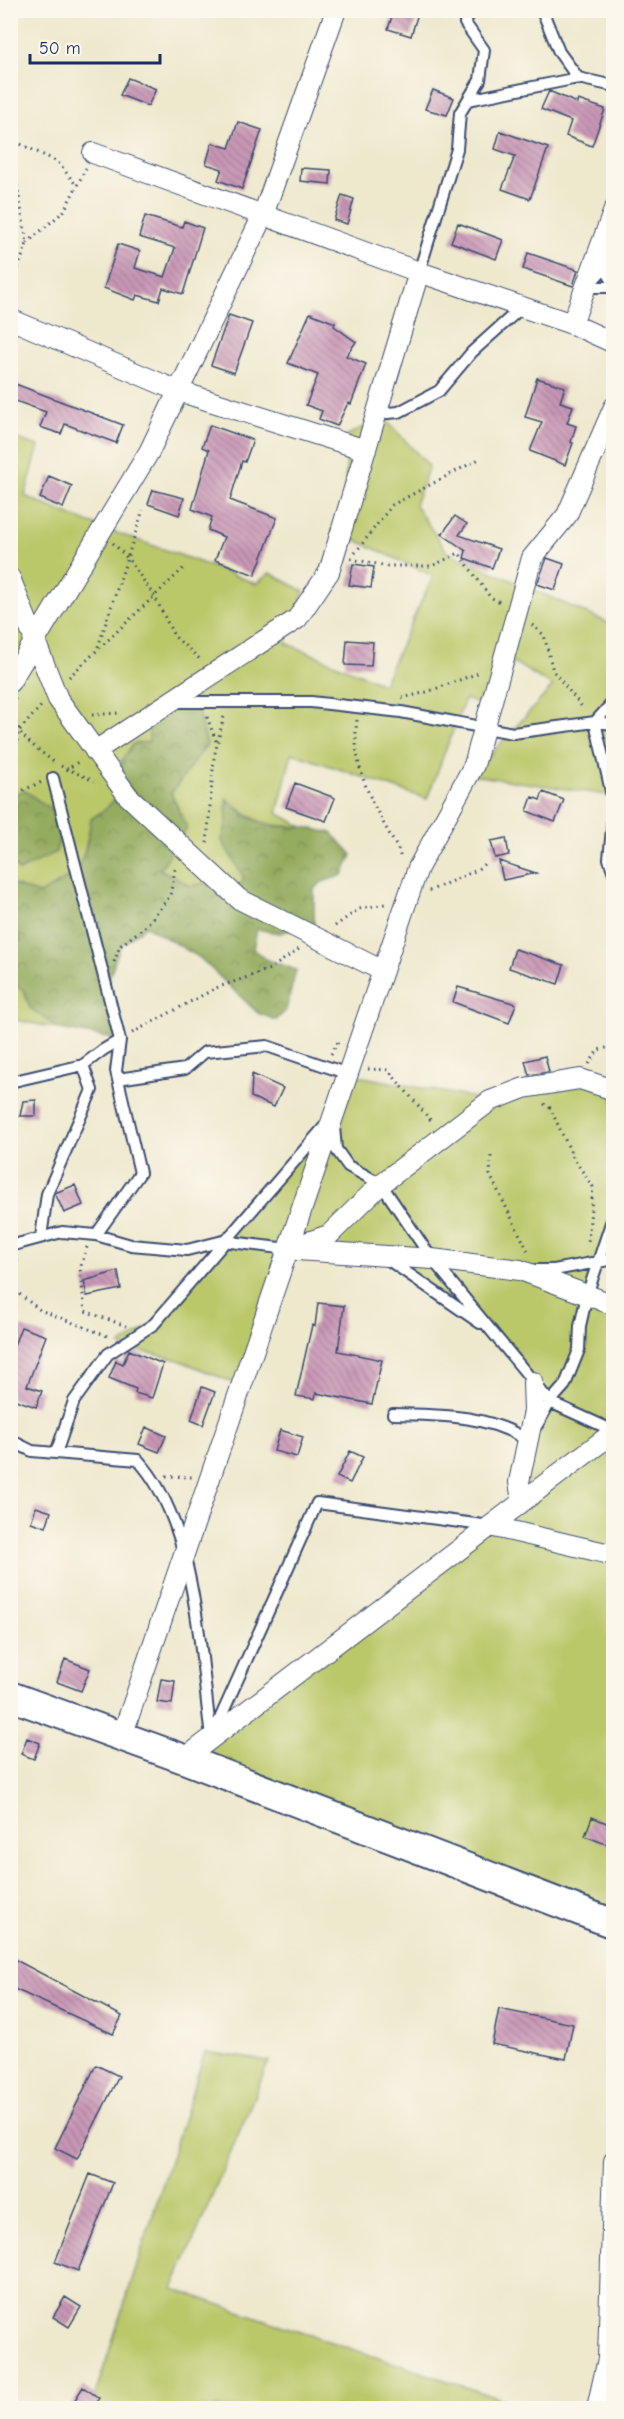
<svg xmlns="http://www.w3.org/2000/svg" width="624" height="2419" viewBox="0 0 624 2419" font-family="'Comic Neue',sans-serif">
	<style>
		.grass { fill: #bbc86a; stroke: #6b7c64; stroke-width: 1.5 }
		.forest { fill: url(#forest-crowns); stroke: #586e5e; stroke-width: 1.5 }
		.building { fill: url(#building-back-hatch) }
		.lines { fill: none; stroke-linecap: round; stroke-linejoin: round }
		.lane-casing { stroke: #3b4b6f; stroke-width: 14 }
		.street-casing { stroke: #3b4b6f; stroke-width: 22 }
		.secondary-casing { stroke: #3b4b6f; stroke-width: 32 }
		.path { stroke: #3b4b6f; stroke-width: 3; stroke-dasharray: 1.5 4.5; stroke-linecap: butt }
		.lane { stroke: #fff; stroke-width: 10 }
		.street { stroke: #fff; stroke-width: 20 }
		.secondary { stroke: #fff; stroke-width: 28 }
	</style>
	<defs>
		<pattern id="forest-crowns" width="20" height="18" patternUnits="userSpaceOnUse" patternTransform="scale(1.5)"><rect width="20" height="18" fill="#94ac5e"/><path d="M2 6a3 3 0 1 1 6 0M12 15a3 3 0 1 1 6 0" fill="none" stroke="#788c51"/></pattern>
		<pattern id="building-back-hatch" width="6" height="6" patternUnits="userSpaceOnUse" patternTransform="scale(1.5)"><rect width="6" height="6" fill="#c997b6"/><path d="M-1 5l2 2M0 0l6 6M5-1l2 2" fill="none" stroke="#a27c97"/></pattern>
	</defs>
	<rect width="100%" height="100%" fill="#fbf7ec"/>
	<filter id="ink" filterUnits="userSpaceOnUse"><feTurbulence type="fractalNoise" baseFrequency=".0167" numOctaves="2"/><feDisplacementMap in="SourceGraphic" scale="12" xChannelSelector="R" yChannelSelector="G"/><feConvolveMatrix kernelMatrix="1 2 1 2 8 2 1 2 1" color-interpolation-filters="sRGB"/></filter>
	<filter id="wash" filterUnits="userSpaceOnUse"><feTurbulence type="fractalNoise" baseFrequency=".008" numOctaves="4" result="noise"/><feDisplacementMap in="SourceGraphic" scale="24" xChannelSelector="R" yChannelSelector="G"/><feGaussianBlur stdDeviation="1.35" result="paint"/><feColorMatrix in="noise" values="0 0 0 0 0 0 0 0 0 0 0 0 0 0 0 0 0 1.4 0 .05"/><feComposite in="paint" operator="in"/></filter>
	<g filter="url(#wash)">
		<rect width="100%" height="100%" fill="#eee8cd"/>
		<path class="grass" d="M383,417L429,466L415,505L447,552L613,625V796L472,775L553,686L513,662L492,709L465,699L427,799L292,753L277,813L303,827C261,826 260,824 226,799L227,821L222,841L245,878L231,904L190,886L160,869L187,828L171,793L207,744L149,742L124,779L111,807L91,820C83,865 82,873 39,894L11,884L10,437L39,446L25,496C100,531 180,552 256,584L270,573L304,591L286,643L383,684L433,576L343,534L348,435Z
			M10,920L21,940L11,947H10Z
			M10,981L24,991L30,1008L60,1029L11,1019Z
			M348,1074L490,1101L580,1079L613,1090V1214L587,1295L614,1305L613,1924L184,1759L522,1501L533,1382L490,1330L381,1255L289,1249L241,1386L179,1360L119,1346L154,1324L333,1117Z
			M205,2052L269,2061L173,2289L528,2408H91Z"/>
		<path class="forest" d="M165,705L197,709L207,744L171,793L187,828L160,869L190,886L207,882L231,903L244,878L222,841L227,821L226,798L246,816L270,826L303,827L332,833L352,855L343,875L322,882L314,889V924L279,933L257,929L253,949L265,959L296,970L286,1010L276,1020L258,1013L199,957L146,926L120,946L106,987L120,1040L60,1029L30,1008L24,991L11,981L10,947L21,940L11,920V884L39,894C82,873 84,865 91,819C115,804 126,791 121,762L133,744L149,742V725Z
			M24,790L52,810L62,827L56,852L19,871L11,862V796Z"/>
		<g id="blocks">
			<path class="building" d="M394,10H419L411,36L388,29Z
				M128,78L156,89L148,106L120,95Z
				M433,90L454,98L447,115L425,109Z
				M549,91L577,103L578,100L605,109L592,146L566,136L571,121L541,109Z
				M238,122L262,130L242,189L218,180L222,169L206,164L212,143L229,148Z
				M500,131L548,148L530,199L502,189L515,156L495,149Z
				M301,168L331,170L330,184L300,181Z
				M342,195L354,199L347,224L334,220Z
				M145,216L182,227L184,221L203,228L183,294L163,288L159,301L137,295L135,300L104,288L118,244L140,251L135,268L165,277L175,248L139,237Z
				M458,223L503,240L496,259L451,242Z
				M528,253L578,270L573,286L523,269Z
				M310,313L335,323L334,326L356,342L346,356L366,364L351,404L348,403L337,426L319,419L322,411L306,405L318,375L288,363Z
				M229,315L252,323L234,373L211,365Z
				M537,378L565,387L560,402L573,406L567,423L576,426L571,442L573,443L565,465L530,451L542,422L525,417Z
				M10,382L123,425L116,443L65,424L61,434L40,427L46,412L10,399Z
				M210,425L253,440L245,462L242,461L230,500L277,518L255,575L215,560L224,537L208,530L212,517L192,509L209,450L202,447Z
				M49,476L72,486L63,508L40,498Z
				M153,490L184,498L179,515L148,504Z
				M455,516L467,524L459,535L499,549L492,568L464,558L466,551L442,534Z
				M547,558L564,564L555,590L537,584Z
				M353,564L374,567L371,588L349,585Z
				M347,640L373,642L371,666L345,665Z
				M295,783L335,798L326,821L286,807Z
				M543,792L564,800L555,822L527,811L532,797L540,800Z
				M506,838L509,855L495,858L491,841Z
				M499,861L536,873L503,880Z
				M515,949L564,965L558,984L509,968Z
				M458,987L516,1004L509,1023L453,1002Z
				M545,1056L549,1072L529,1075L525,1061Z
				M252,1074L283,1088L274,1107L251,1097Z
				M36,1100V1116H20L23,1101Z
				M75,1185L83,1205L64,1213L55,1193Z
				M118,1271L121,1289L87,1296L84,1281Z
				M318,1303L344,1306L338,1351L382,1360L372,1404L316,1393L315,1399L296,1396L312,1325L315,1326Z
				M21,1327L46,1336L27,1386L42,1391L36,1407L10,1398V1356Z
				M129,1350L163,1364L152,1398L135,1393L136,1389L109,1378L116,1361L123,1364Z
				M202,1387L215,1392L203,1425L191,1420Z
				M146,1427L166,1436L159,1452L139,1444Z
				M280,1430L303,1437L297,1457L274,1451Z
				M350,1451L363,1457L350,1483L337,1477Z
				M36,1507L51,1512L46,1527L31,1522Z
				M65,1659L90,1669L81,1691L57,1682Z
				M161,1679L175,1681L172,1704L157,1702Z
				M27,1738L40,1743L34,1759L21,1754Z
				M592,1817L614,1826L611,1846L585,1836Z
				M10,1957L122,2016L113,2034L10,1987Z
				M499,2009L573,2024L566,2059L492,2044Z
				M96,2065L119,2076L77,2159L55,2148Z
				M90,2174L113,2183L78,2271L55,2262Z
				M65,2297L81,2307L69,2327L53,2317Z
				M83,2387L99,2398L92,2409H69Z"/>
		</g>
	</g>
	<g filter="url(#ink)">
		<use href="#blocks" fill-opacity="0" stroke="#3b4b6f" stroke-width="1.5"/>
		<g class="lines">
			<g class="lane-casing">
				<path id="lane" d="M542,10L559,52L578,78
					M468,100L578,78L614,86
					M601,263L614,283
					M419,272L457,149L460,113L480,80L484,50L465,23L471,10
					M593,280L614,258
					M586,287H614
					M377,414L399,412L439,391L472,352L522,307
					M172,702H311L401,712L513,733L595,722L614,701
					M614,724L595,722L614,804
					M53,778L120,1040L116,1071L140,1173L96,1235
					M614,809L609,859L614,873
					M118,1079L185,1069L205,1052L267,1046L348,1074
					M10,1082L83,1065L103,1050L120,1040
					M334,1127L336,1149L348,1166L381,1184L432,1259L550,1402L614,1431
					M41,1237L47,1194L92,1090L83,1065
					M10,1246L62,1232L96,1235L131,1245L187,1250L223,1241L288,1249
					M387,1259L480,1323
					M536,1270H554L614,1259
					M393,1414C439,1415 489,1414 528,1441L529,1438
					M537,1425L550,1402L565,1385L579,1350L580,1326L587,1295L614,1214
					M10,1440L32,1451L138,1460C196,1522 200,1654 211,1737
					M56,1453L74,1401L108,1354L154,1324L325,1126
					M214,1732L317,1503L490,1526"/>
			</g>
			<g class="street-casing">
				<path id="street" d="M93,153L419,272L572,324L614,343
					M10,319L178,391L366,450
					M572,324L614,210
					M10,578L58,699L128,796L239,899L383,971
					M10,682L149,452L263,215L336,10
					M95,751L297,619L329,572L419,272
					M288,1249L329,1235L381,1184L490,1101L524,1088L580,1079L614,1090
					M297,1250L432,1259L520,1270L614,1305
					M522,1501L519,1482L534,1411L533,1382
					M490,1526L614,1555
					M122,1736L418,868L474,765L532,558L567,515L614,407
					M184,1759L614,1432
					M597,2408L608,2359L614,2161"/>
			</g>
			<g class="secondary-casing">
				<path id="secondary" d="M10,1696L184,1759L614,1924"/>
			</g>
			<path class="path" d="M61,10H74
				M10,139L58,162L76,185
				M10,144L27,243L10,291
				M27,243L64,211L86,168
				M113,543L129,560L155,597L174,636L202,661
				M355,553L392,505L481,458
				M351,559L387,566H432L459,553L490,597L500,602
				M532,625L544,635L553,671L584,709
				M98,647L143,510
				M69,677L186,566
				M15,698C10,735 30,742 55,763
				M402,698L427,692L481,672
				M92,715L118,713
				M207,717L216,741
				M357,720C350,769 376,810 399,851L401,860
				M61,766L94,781
				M66,770L81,760
				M12,795L18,732L42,705
				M12,795L42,782
				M207,843L214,757L224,716
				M429,891L477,870L484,864
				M335,926L359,909L385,904
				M114,962L120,946L146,926L170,896L175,870L178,867
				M132,1033L216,988L270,969L299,949
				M331,1054L338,1042
				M589,1064L598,1050L614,1046
				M368,1069L388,1070L433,1123
				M544,1104L550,1108L574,1159L593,1187L588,1242
				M491,1156L490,1175L529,1253
				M87,1247L80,1269L85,1311L126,1326
				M10,1284L18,1257
				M10,1287L40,1310L110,1337
				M166,1476L192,1477"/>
			<use href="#lane" class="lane"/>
			<use href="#street" class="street"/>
			<use href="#secondary" class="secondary"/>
		</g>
	</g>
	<rect width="624" height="2419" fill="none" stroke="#fbf7ec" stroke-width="36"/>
	<path d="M30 54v9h130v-9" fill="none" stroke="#1b2f5e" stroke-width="3"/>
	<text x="39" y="54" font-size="18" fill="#1b2f5e" stroke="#fbf7ec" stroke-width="4.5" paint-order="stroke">50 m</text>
</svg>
